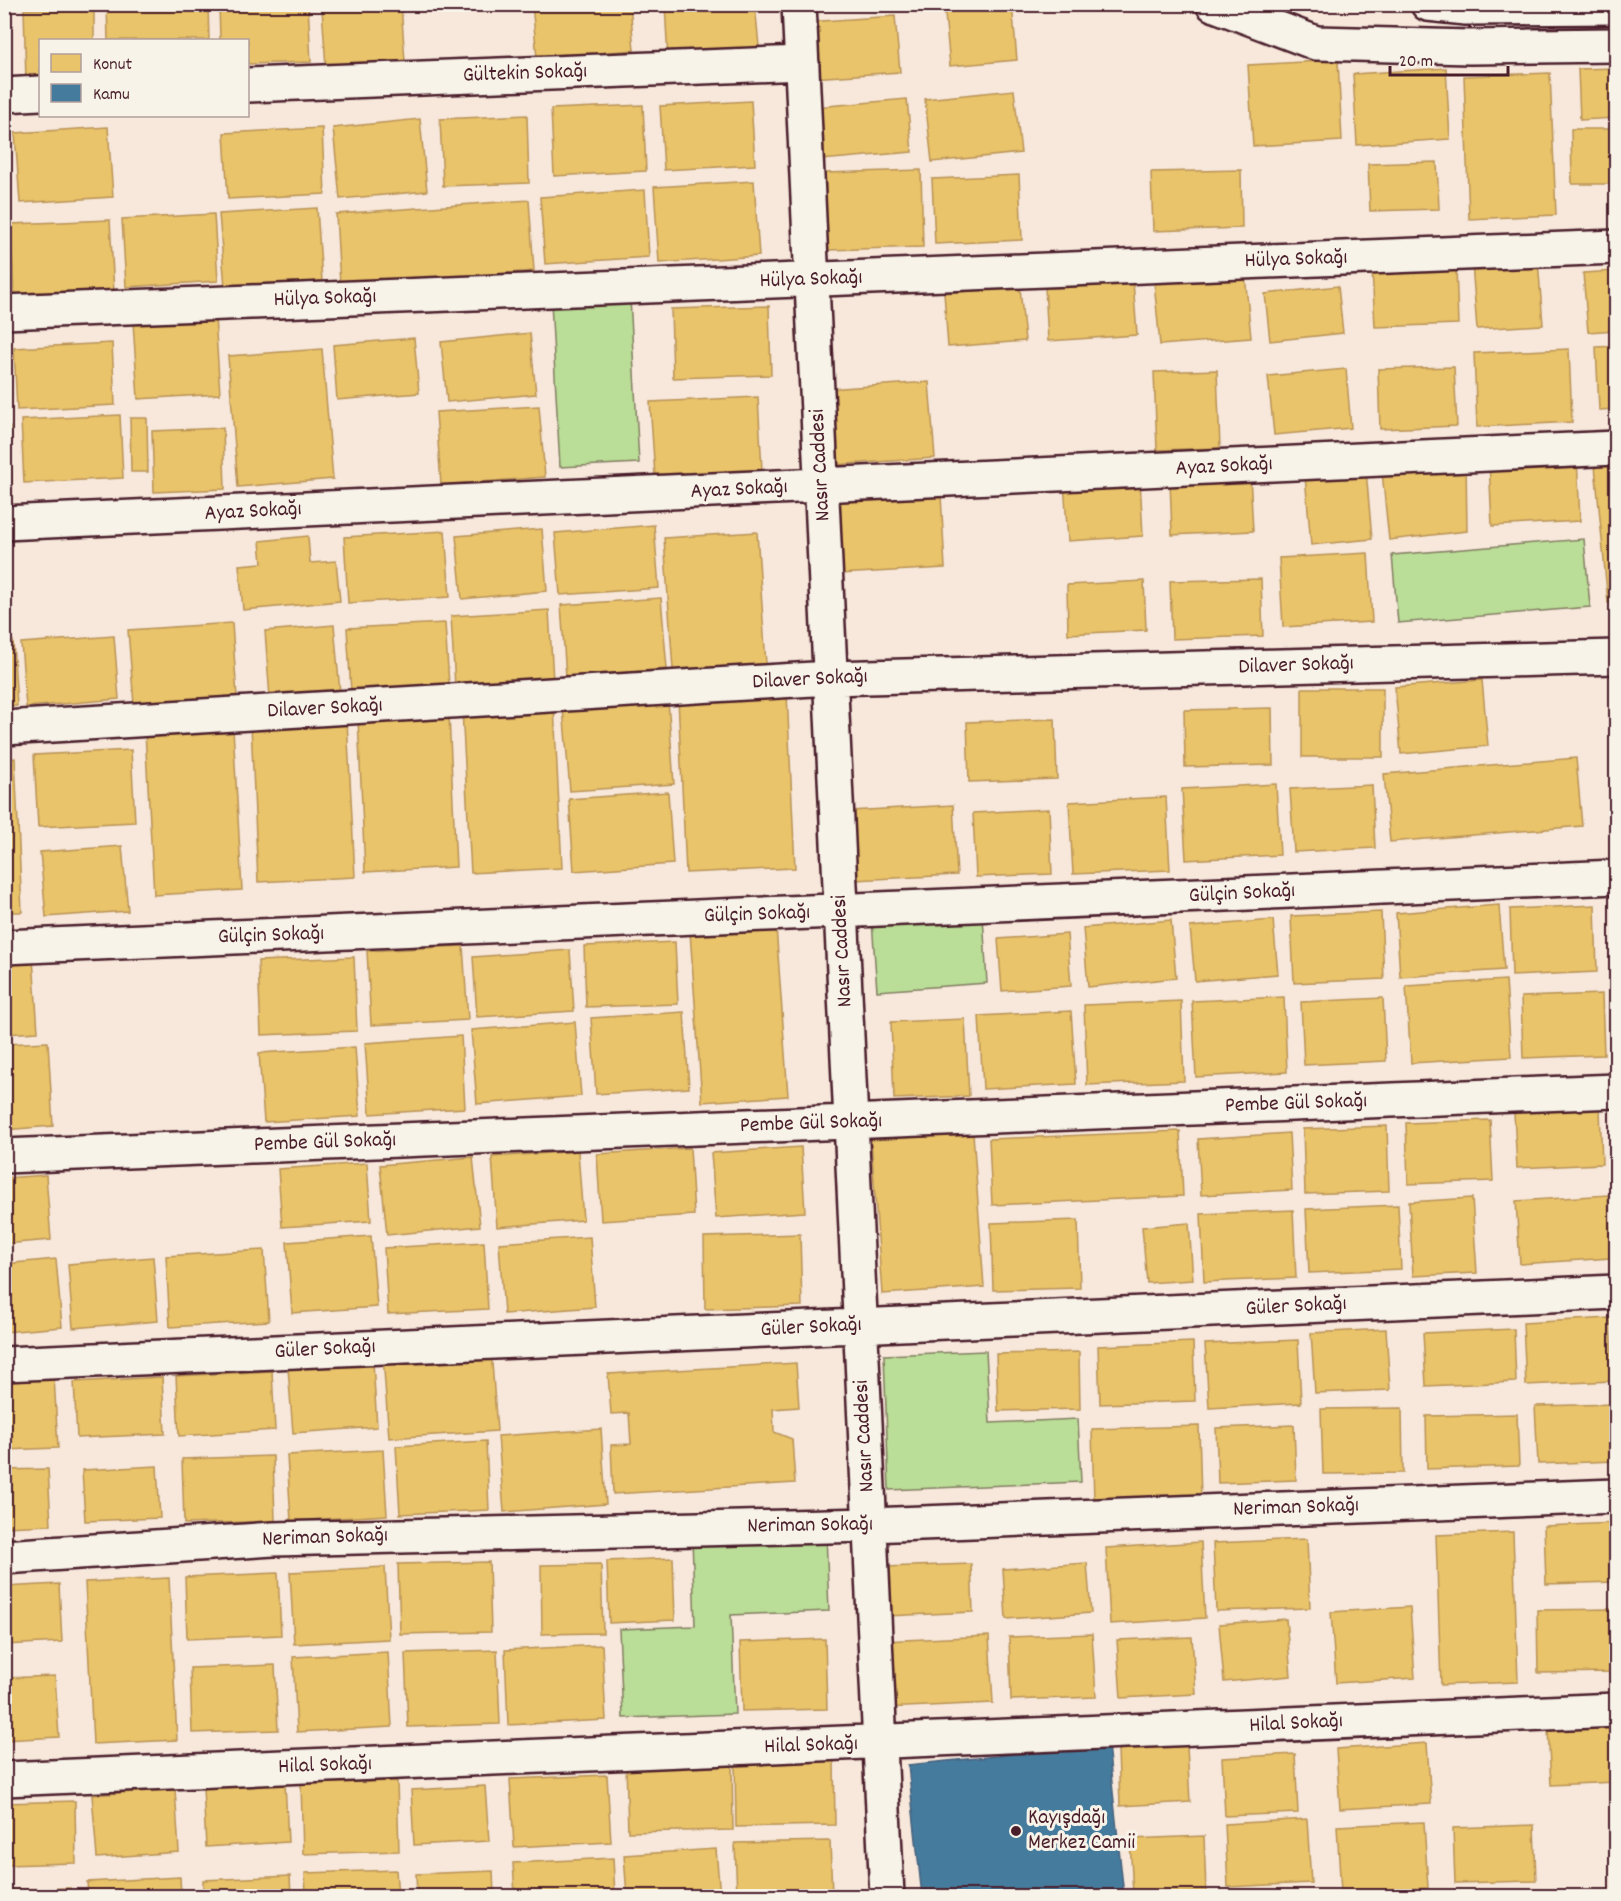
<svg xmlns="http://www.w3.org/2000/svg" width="1621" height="1901" viewBox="0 0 1621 1901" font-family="Dekko,sans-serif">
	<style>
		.green { fill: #badd97; stroke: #827e61; stroke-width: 1.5 }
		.homes { fill: #e9c46a; stroke: #b99257; stroke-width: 1.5 }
		.public { fill: #457b9d; stroke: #465f7b; stroke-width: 1.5 }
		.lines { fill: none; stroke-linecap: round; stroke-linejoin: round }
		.minor-casing { stroke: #4a1f2b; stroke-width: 38 }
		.tertiary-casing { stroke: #4a1f2b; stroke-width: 38 }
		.minor { stroke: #f7f3e8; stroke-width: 33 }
		.tertiary { stroke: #f7f3e8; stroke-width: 33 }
		.poi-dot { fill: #4a1f2b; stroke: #f7f3e8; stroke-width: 2 }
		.labels { text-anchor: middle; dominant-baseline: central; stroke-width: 6; stroke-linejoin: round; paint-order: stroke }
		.street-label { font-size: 22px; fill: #4a1f2b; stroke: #f7f3e8 }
		.poi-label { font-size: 22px; fill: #4a1f2b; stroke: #f7f3e8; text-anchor: start }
	</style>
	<rect width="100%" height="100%" fill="#f7e8db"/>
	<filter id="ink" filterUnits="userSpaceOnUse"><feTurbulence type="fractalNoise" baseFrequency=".0167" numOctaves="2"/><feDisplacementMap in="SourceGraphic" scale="12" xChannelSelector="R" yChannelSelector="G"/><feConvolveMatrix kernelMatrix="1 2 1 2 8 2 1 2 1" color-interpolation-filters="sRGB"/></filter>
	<g filter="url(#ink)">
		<path class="green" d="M630,298L639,463L560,467L551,302Z
			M1584,539L1590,607L1398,623L1392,555Z
			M982,899L987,983L877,991L871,907Z
			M986,1351L990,1423L1078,1419L1081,1482L889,1490L884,1355Z
			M826,1533L829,1611L731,1615L735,1714L623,1718L619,1629L695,1626L692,1538Z"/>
		<path class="homes" d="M208,4L209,40H108L107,5Z
			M219,4H308L311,62L248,64V40H220Z
			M401,4L405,62L326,67L322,9Z
			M532,4H630L634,50L537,58Z
			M665,4H755L760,57L668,61Z
			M944,4H1012L1017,60L950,66Z
			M94,8V40H40V82H26L24,9Z
			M895,16L900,72L812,78L807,22Z
			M1338,60L1342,141L1253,146L1248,65Z
			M1446,68L1450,139L1357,145L1353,74Z
			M1616,68V118L1580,120L1578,69Z
			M1550,73L1556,215L1469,219L1464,76Z
			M1014,90L1021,153L932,162L925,99Z
			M907,99L912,152L821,160L816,107Z
			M751,101L755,165L664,170L660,106Z
			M643,105L646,171L554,176L551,109Z
			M527,115L529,183L443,186L440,119Z
			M6,117L10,184H4V118Z
			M420,119L427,191L340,199L333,128Z
			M108,127L113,197L20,203L15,133Z
			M322,128L325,194L228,199L224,133Z
			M1571,129H1611L1612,184H1572Z
			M1437,162L1439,209L1370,211L1368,164Z
			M921,170L923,247L828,250L825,173Z
			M1241,170L1242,228L1153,231L1151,172Z
			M1019,175L1022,240L935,244L932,179Z
			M754,181L759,256L659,263L654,187Z
			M645,190L649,257L545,264L540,197Z
			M529,200L534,271L340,285L336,214Z
			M317,208L322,281L225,287L219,214Z
			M214,214L218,281L126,287L122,219Z
			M110,220L114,293L14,297L11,224Z
			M1538,260L1543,325L1477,329L1472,264Z
			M1456,266L1458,324L1375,327L1372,270Z
			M1616,271V330L1588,332L1583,273Z
			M1245,274L1251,338L1160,345L1154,282Z
			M1133,281L1137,335L1048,341L1045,287Z
			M1338,286L1343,333L1270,341L1265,294Z
			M1020,287L1025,341L948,347L944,293Z
			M769,306L771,375L673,378L671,309Z
			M215,317L220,394L138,399L133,322Z
			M530,333L536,394L447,402L441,342Z
			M414,338L419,393L337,400L333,345Z
			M112,343L115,405L17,410L14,348Z
			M1616,346V409L1599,410L1596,347Z
			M322,349L333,479L238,487L228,356Z
			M1569,349L1572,422L1477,427L1474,353Z
			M1454,367L1457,426L1380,429L1378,369Z
			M1346,369L1351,428L1274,435L1268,376Z
			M1217,370L1220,448L1157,450L1154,372Z
			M929,382L935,458L832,465L827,389Z
			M758,397L762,470L655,476L650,402Z
			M539,406L545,477L441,485L436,412Z
			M120,415L123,478L24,483L21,420Z
			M130,418H147L148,472H131Z
			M4,427H10L12,494H4Z
			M223,428L225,489L154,492L152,431Z
			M1577,457L1580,521L1492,526L1489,461Z
			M1466,461L1467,531L1389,540L1382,472Z
			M1616,464V602L1608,603L1595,466Z
			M1366,470L1372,539L1311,545L1305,476Z
			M1250,475L1253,531L1172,535L1170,480Z
			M1140,479L1143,536L1068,541L1064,483Z
			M941,495L945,568L840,574L836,502Z
			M654,525L659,588L560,595L555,533Z
			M542,529L547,591L462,599L456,536Z
			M445,531L450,597L348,603L344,537Z
			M757,532L766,664L673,670L664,538Z
			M308,536L310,563L336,561L340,601L243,610L239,565L262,563L260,541Z
			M1368,553L1372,622L1283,627L1279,558Z
			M4,555L9,616H4Z
			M1261,579L1263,636L1172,639L1170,581Z
			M1144,581L1146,630L1068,634L1067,585Z
			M661,598L667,669L566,677L561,605Z
			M549,610L553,681L455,687L451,616Z
			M232,623L237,697L134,705L128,630Z
			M445,623L449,685L351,692L347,628Z
			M334,625L340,693L270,698L265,631Z
			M114,636L119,699L26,707L21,643Z
			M4,641H13L17,706H4Z
			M1482,680L1488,746L1401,754L1395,687Z
			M1302,688H1383V757H1302Z
			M787,693L795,868L686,873L678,698Z
			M668,700L674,784L570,791L563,708Z
			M554,706L562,868L471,873L462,710Z
			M1272,708L1273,765L1185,767L1184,710Z
			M449,715L456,867L365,872L358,719Z
			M1055,719L1057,779L969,782L967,722Z
			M347,720L355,877L258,882L251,725Z
			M233,728L242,890L154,895L145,732Z
			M131,750L135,822L38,827L34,755Z
			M15,758L22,912H4V759Z
			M1576,758L1582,826L1390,842L1384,774Z
			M1276,784L1280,855L1186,860L1182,789Z
			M1372,785L1375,848L1294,852L1290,789Z
			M668,792L673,864L574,871L569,799Z
			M1166,797L1170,870L1073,874L1069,802Z
			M953,805L957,875L854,880L850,811Z
			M1049,809L1052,874L976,877L973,813Z
			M122,846L128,911L46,917L40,852Z
			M1499,905L1504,970L1400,977L1396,913Z
			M1595,905L1597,972L1512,976L1510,909Z
			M1381,912L1384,979L1294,983L1291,916Z
			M1171,920L1176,978L1088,987L1083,928Z
			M1273,920L1278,974L1195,981L1190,927Z
			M776,926L788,1096L702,1102L690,932Z
			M1067,934L1071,986L1002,991L998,939Z
			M675,942L678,1004L586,1007L584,946Z
			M463,946L468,1020L371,1025L367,951Z
			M570,950L574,1011L477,1017L473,957Z
			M354,957L357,1031L261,1035L258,961Z
			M33,958L38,1032L4,1034V960Z
			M1506,980L1511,1057L1411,1063L1406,986Z
			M1602,994L1604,1055L1523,1058L1521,997Z
			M1284,997L1287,1072L1196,1077L1192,1001Z
			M1383,998L1386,1061L1304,1065L1301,1002Z
			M1181,1001L1184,1081L1087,1085L1084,1005Z
			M1071,1011L1076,1084L983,1089L979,1016Z
			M684,1012L689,1088L596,1094L591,1018Z
			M965,1019L969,1096L894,1099L891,1022Z
			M575,1022L581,1096L477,1104L471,1030Z
			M461,1036L465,1108L370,1114L365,1043Z
			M48,1042L53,1126L4,1130V1044Z
			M355,1047L360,1116L264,1122L259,1053Z
			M1600,1108L1602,1164L1517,1168L1514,1113Z
			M1490,1120L1493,1181L1408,1184L1406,1123Z
			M1387,1126L1389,1191L1305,1194L1303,1129Z
			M1180,1131L1183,1196L992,1205L989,1139Z
			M973,1133L984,1287L882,1294L871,1140Z
			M1289,1133L1292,1190L1201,1195L1198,1139Z
			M801,1147L805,1212L716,1218L711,1153Z
			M690,1148L694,1215L601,1221L597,1154Z
			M578,1151L583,1220L497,1227L492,1157Z
			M473,1157L480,1226L387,1235L380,1165Z
			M367,1163L371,1221L282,1227L278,1169Z
			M46,1175L51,1240L4,1244V1178Z
			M1608,1195L1611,1258L1520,1264L1516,1201Z
			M1472,1198L1477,1273L1413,1276L1409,1202Z
			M1398,1205L1401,1269L1309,1273L1306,1209Z
			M1293,1210L1296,1278L1204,1282L1201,1214Z
			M1078,1220L1080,1288L993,1290L991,1223Z
			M1189,1223L1193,1280L1147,1283L1142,1227Z
			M800,1234L802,1306L705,1309L704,1237Z
			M371,1236L377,1307L292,1313L287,1242Z
			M590,1237L595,1307L504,1314L499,1243Z
			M484,1242L488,1309L388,1314L384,1248Z
			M264,1250L269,1321L170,1327L166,1256Z
			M153,1257L158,1321L73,1328L68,1264Z
			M56,1259L62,1327L4,1332V1264Z
			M1610,1318L1613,1381L1526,1385L1523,1323Z
			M1386,1329L1390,1390L1315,1393L1311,1333Z
			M1514,1329L1516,1382L1426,1386L1423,1333Z
			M1298,1340L1301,1403L1209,1408L1205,1344Z
			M1193,1342L1195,1401L1100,1404L1098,1346Z
			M491,1349L497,1431L389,1438L383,1357Z
			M1079,1352L1080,1409L998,1411L996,1354Z
			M373,1362L377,1427L293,1433L288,1368Z
			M796,1363L799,1407L773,1409L774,1432L792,1439L795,1483L613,1494L611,1445L631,1444L629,1413L611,1414L608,1374Z
			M272,1371L275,1430L179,1436L176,1376Z
			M54,1376L58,1448L4,1450V1378Z
			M162,1377L165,1434L77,1438L74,1382Z
			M1616,1404V1461L1538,1464L1535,1406Z
			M1402,1408L1403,1473L1323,1474L1321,1409Z
			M1517,1414L1519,1466L1427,1469L1426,1416Z
			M1294,1425L1296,1480L1218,1483L1216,1428Z
			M1199,1426L1201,1499L1094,1502L1092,1429Z
			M601,1429L606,1504L504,1512L498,1436Z
			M486,1441L489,1510L400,1514L396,1446Z
			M383,1450L387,1515L291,1521L287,1455Z
			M273,1456L275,1521L184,1524L182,1459Z
			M157,1466L160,1518L85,1521L82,1470Z
			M48,1469L51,1525L4,1527V1470Z
			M1616,1523V1582L1546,1584L1544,1526Z
			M1513,1532L1518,1682L1441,1685L1436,1535Z
			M1307,1539L1310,1608L1216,1611L1213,1543Z
			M1201,1542L1205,1618L1110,1624L1106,1548Z
			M673,1558L675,1620L609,1623L607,1561Z
			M489,1562L491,1632L400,1634L398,1564Z
			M1087,1563L1091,1613L1006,1619L1003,1569Z
			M601,1564L603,1633L542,1634L541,1565Z
			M971,1564L973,1612L887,1616L885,1567Z
			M385,1567L389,1639L294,1644L290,1572Z
			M278,1573L281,1635L187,1639L185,1577Z
			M169,1578L177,1740L93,1744L85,1582Z
			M59,1584L62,1642L4,1645V1587Z
			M1410,1607L1415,1678L1336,1683L1331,1612Z
			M1616,1609V1672L1538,1673L1537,1610Z
			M1286,1619L1291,1676L1224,1682L1219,1624Z
			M1092,1634L1096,1697L1011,1700L1009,1637Z
			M989,1636L993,1703L885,1708L883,1641Z
			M1192,1637L1196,1694L1121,1698L1117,1640Z
			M825,1639L827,1709L742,1711L740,1642Z
			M602,1645L606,1720L508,1725L505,1650Z
			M497,1650L500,1724L408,1727L405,1653Z
			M388,1652L392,1727L297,1732L293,1657Z
			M275,1665L278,1730L192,1733L190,1668Z
			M55,1676L59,1737L4,1740V1678Z
			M1616,1726V1782L1551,1785L1548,1729Z
			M1427,1743L1431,1804L1340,1809L1336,1749Z
			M1187,1746L1190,1802L1120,1806L1118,1749Z
			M1295,1754L1298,1813L1225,1816L1222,1758Z
			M834,1759L835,1825L736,1827L735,1761Z
			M732,1762L733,1830L628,1832L626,1764Z
			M607,1775L611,1842L514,1847L510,1779Z
			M397,1781L399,1851L303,1854L301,1784Z
			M285,1782L288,1842L206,1847L203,1787Z
			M485,1786L489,1841L414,1845L411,1790Z
			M175,1789L179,1852L97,1858L92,1795Z
			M75,1801L76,1863L4,1865V1803Z
			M1307,1819L1311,1883L1228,1887L1225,1824Z
			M1424,1822L1428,1888L1341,1893L1337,1826Z
			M1534,1825L1536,1881L1455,1883L1453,1828Z
			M1204,1836L1206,1892L1133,1895L1130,1839Z
			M830,1841L832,1896H737L735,1843Z
			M716,1849L720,1896H627L624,1855Z
			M613,1858L615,1896H515L513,1863Z
			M396,1870L398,1896H306L305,1873Z
			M493,1871L494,1896H417L416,1874Z
			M290,1876L291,1896H203V1880Z
			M180,1877L181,1896H88L87,1882Z
			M70,1888L71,1896H4V1890Z"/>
		<path class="public" d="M1108,1745L1124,1896H922L908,1765Z"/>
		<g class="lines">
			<g class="minor-casing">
				<path id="minor" d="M799,4L887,1896
					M248,85L802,63
					M4,95L40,93
					M4,312L1616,247
					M4,523L1616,448
					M4,728L830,678L1616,657
					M4,947L1616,877
					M4,1156L1616,1091
					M4,1364L1616,1292
					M4,1557L273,1539L870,1525L1616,1496
					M4,1779L1616,1710"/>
			</g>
			<g class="tertiary-casing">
				<path id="tertiary" d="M1213,4L1316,43L1470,47L1616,45
					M1428,4L1466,8L1616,7"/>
			</g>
			<use href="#minor" class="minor"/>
			<use href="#tertiary" class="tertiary"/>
		</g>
	</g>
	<circle class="poi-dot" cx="1016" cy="1831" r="6"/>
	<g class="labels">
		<g class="street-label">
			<text transform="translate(525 74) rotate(-2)">Gültekin Sokağı</text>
			<text transform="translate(1296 260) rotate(-2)">Hülya Sokağı</text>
			<text transform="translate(811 280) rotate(-2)">Hülya Sokağı</text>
			<text transform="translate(325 299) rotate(-2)">Hülya Sokağı</text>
			<text transform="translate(821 465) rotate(-93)">Nasır Caddesi</text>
			<text transform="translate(1224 467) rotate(-3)">Ayaz Sokağı</text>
			<text transform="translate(739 490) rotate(-3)">Ayaz Sokağı</text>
			<text transform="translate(253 512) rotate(-3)">Ayaz Sokağı</text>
			<text transform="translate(1296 666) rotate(-2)">Dilaver Sokağı</text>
			<text transform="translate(810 680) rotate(-3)">Dilaver Sokağı</text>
			<text transform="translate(325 709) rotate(-3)">Dilaver Sokağı</text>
			<text transform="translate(1242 894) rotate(-3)">Gülçin Sokağı</text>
			<text transform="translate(757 915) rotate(-2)">Gülçin Sokağı</text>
			<text transform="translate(271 936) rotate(-2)">Gülçin Sokağı</text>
			<text transform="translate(843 951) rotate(-93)">Nasır Caddesi</text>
			<text transform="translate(1296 1104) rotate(-2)">Pembe Gül Sokağı</text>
			<text transform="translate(811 1124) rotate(-2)">Pembe Gül Sokağı</text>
			<text transform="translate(325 1143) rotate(-2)">Pembe Gül Sokağı</text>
			<text transform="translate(1296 1307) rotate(-3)">Güler Sokağı</text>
			<text transform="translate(811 1328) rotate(-3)">Güler Sokağı</text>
			<text transform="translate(325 1350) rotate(-3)">Güler Sokağı</text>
			<text transform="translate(865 1436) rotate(-93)">Nasır Caddesi</text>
			<text transform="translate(1296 1508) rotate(-2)">Neriman Sokağı</text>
			<text transform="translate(810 1526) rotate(-1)">Neriman Sokağı</text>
			<text transform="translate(325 1538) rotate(-2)">Neriman Sokağı</text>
			<text transform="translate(1296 1724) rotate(-3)">Hilal Sokağı</text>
			<text transform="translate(811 1746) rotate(-2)">Hilal Sokağı</text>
			<text transform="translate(325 1766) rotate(-2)">Hilal Sokağı</text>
		</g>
		<g class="poi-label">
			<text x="1028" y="1818">Kayışdağı<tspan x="1028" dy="25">Merkez Camii</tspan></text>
		</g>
	</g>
	<rect width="1621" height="1901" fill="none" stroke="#f7f3e8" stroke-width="24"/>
	<rect x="12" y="12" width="1597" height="1877" fill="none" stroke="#4a1f2b" stroke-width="2" filter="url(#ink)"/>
	<rect x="39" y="39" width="210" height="78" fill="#f7f3e8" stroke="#b29e9c" stroke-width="1.5"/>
	<rect x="51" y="54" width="30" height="18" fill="#e9c46a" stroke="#b29e9c" stroke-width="1.5"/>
	<text x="93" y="69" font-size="18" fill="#4a1f2b">Konut</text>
	<rect x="51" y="84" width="30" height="18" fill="#457b9d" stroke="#b29e9c" stroke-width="1.5"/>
	<text x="93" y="99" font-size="18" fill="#4a1f2b">Kamu</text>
	<path d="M1390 66v9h118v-9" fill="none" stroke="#4a1f2b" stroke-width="3"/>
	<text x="1399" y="66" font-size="18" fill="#4a1f2b" stroke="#f7f3e8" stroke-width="4.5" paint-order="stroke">20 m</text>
</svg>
